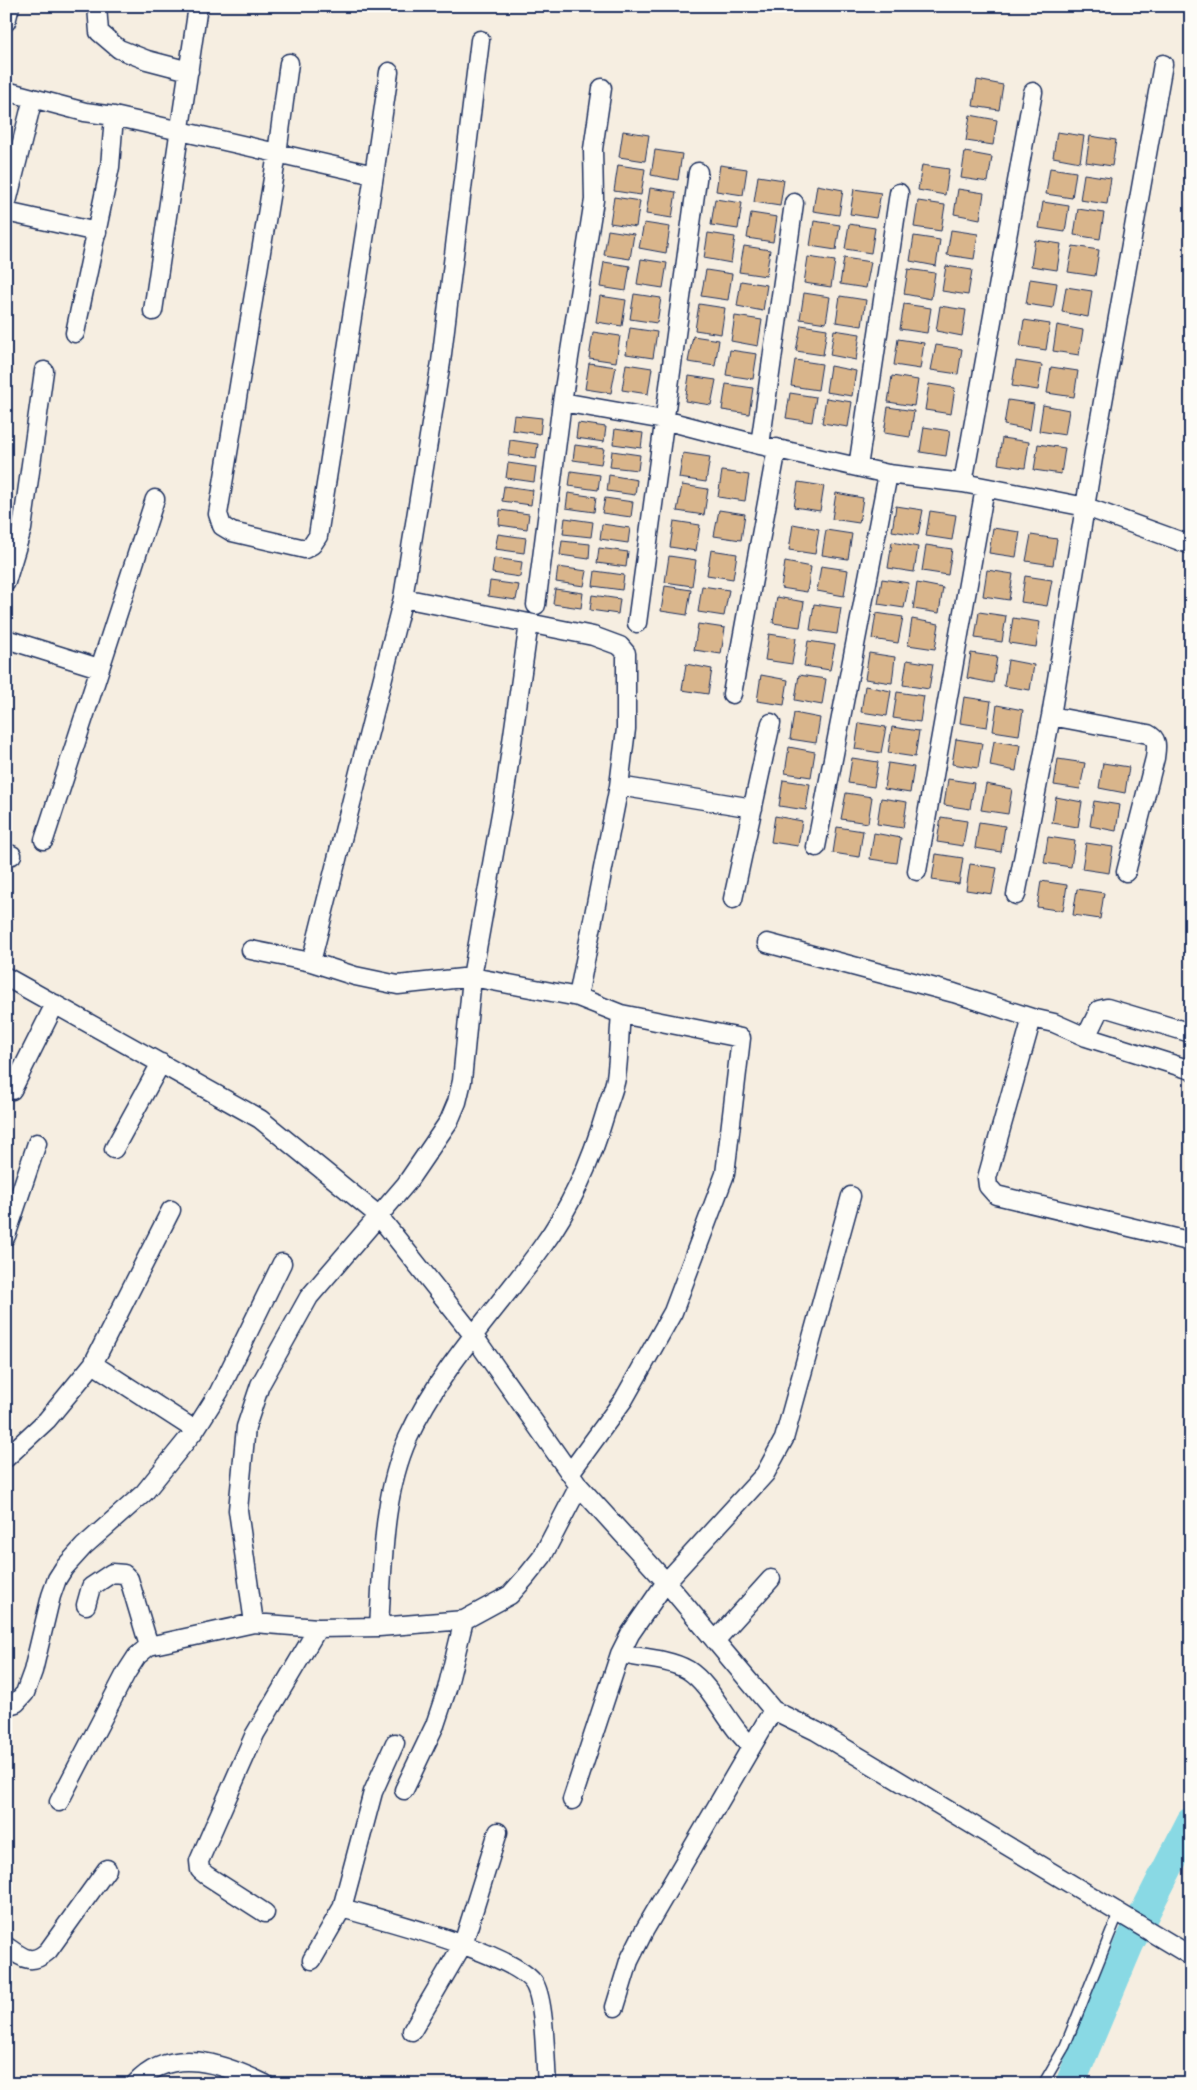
<svg xmlns="http://www.w3.org/2000/svg" width="1197" height="2090" viewBox="0 0 1197 2090" font-family="Kalam,sans-serif">
	<style>
		.lines { fill: none; stroke-linecap: round; stroke-linejoin: round }
		.river { stroke: #89d9e4; stroke-width: 30 }
		.building { fill: #d9b58b; stroke: #1b2f5e }
		.lane-casing { stroke: #1b2f5e; stroke-width: 12 }
		.street-casing { stroke: #1b2f5e; stroke-width: 21 }
		.lane { stroke: #fdfcf7; stroke-width: 9 }
		.street { stroke: #fdfcf7; stroke-width: 18 }
	</style>
	<rect width="100%" height="100%" fill="#f6eee1"/>
	<filter id="ink" filterUnits="userSpaceOnUse"><feTurbulence type="fractalNoise" baseFrequency=".02" numOctaves="2"/><feDisplacementMap in="SourceGraphic" scale="10" xChannelSelector="R" yChannelSelector="G"/><feConvolveMatrix kernelMatrix="1 2 1 2 8 2 1 2 1" color-interpolation-filters="sRGB"/></filter>
	<g filter="url(#ink)">
		<g class="lines">
			<path class="river" d="M1070,2084L1129,1944L1191,1822"/>
		</g>
		<path class="building" d="M977,80L1003,85L999,110L973,106Z
			M970,115L997,120L993,145L966,141Z
			M623,131L649,135L645,161L619,157Z
			M1057,132L1084,136L1080,162L1053,157Z
			M1090,136L1116,140L1112,166L1086,162Z
			M655,150L682,154L678,180L651,175Z
			M965,152L992,157L988,182L961,178Z
			M618,165L645,169L641,195L614,191Z
			M720,165L747,169L743,195L716,191Z
			M922,165L949,169L945,195L918,190Z
			M1050,168L1076,172L1072,198L1046,194Z
			M1084,174L1111,178L1107,204L1080,200Z
			M758,176L784,180L780,206L754,202Z
			M817,185L843,190L839,215L813,211Z
			M650,188L676,192L672,218L646,214Z
			M854,189L881,193L876,218L850,214Z
			M958,189L984,193L980,219L954,214Z
			M614,197L640,201L636,227L610,223Z
			M715,199L742,203L738,229L711,225Z
			M918,201L945,205L941,231L914,227Z
			M1043,202L1069,206L1065,232L1039,228Z
			M1078,209L1104,213L1100,239L1074,235Z
			M751,213L777,217L773,242L747,238Z
			M814,221L840,225L836,250L810,246Z
			M644,223L670,227L666,253L639,248Z
			M849,224L875,228L871,253L845,249Z
			M608,230L634,234L630,259L604,255Z
			M951,230L978,234L974,259L947,255Z
			M708,233L735,237L731,263L704,258Z
			M914,236L940,240L936,266L910,261Z
			M1035,240L1061,244L1057,270L1031,266Z
			M744,246L770,250L766,276L739,272Z
			M1073,246L1099,250L1095,276L1068,272Z
			M808,257L835,261L831,287L804,283Z
			M844,258L871,262L866,288L840,284Z
			M641,259L667,263L663,288L637,284Z
			M604,262L630,266L626,291L600,287Z
			M946,266L972,270L968,295L942,291Z
			M908,269L935,273L931,299L904,294Z
			M706,270L732,274L728,300L701,296Z
			M1030,279L1057,283L1053,308L1026,304Z
			M741,281L767,285L763,311L737,306Z
			M1066,287L1092,291L1088,317L1062,312Z
			M804,293L830,297L826,323L800,319Z
			M634,294L661,298L657,323L630,319Z
			M600,296L626,300L622,326L596,322Z
			M840,296L866,300L862,326L836,322Z
			M699,304L725,308L721,334L695,330Z
			M904,304L931,308L927,333L900,329Z
			M940,306L966,310L962,336L936,331Z
			M735,316L762,320L758,346L731,341Z
			M1024,320L1050,324L1046,350L1020,346Z
			M801,325L827,329L823,355L796,351Z
			M1057,325L1083,330L1079,355L1053,351Z
			M630,328L657,332L653,358L626,354Z
			M834,330L860,334L856,360L830,355Z
			M593,332L620,336L616,362L589,358Z
			M693,336L719,340L715,366L688,362Z
			M898,339L924,343L920,369L894,365Z
			M936,345L962,349L958,374L931,370Z
			M730,350L757,354L753,379L726,375Z
			M795,360L822,364L818,390L791,386Z
			M1016,361L1042,365L1038,390L1012,386Z
			M589,363L616,367L611,393L585,389Z
			M626,364L652,368L648,394L622,390Z
			M830,366L856,371L852,396L826,392Z
			M1051,367L1078,371L1074,397L1047,393Z
			M689,376L716,380L711,405L685,401Z
			M892,376L918,380L914,406L888,402Z
			M726,384L753,388L749,414L722,410Z
			M929,384L955,388L951,414L925,410Z
			M790,393L816,397L812,422L786,418Z
			M826,398L852,402L848,427L822,423Z
			M1008,400L1034,404L1030,430L1004,425Z
			M1043,405L1069,410L1065,435L1039,431Z
			M888,407L914,411L910,437L884,433Z
			M514,415L542,418L540,434L512,430Z
			M578,423L606,427L604,442L576,438Z
			M924,427L950,431L946,456L920,452Z
			M615,429L643,433L641,448L613,444Z
			M1002,438L1029,442L1025,468L998,464Z
			M510,440L538,444L536,459L508,455Z
			M1038,444L1065,448L1061,474L1034,470Z
			M575,445L604,449L601,464L573,460Z
			M612,451L640,455L638,470L610,467Z
			M683,453L710,457L706,482L679,478Z
			M508,463L536,467L534,482L506,478Z
			M571,471L600,475L598,490L569,486Z
			M722,471L749,475L745,501L718,497Z
			M609,475L637,480L635,495L607,491Z
			M798,482L824,486L820,511L794,507Z
			M682,485L708,489L704,515L677,511Z
			M504,486L533,490L531,505L502,501Z
			M568,493L596,497L594,512L566,508Z
			M836,493L863,498L859,523L832,519Z
			M605,498L633,502L631,517L602,513Z
			M896,506L923,510L918,535L892,531Z
			M500,510L529,514L527,529L499,525Z
			M719,510L745,514L741,540L714,536Z
			M930,511L956,515L952,540L926,536Z
			M565,518L593,522L591,537L563,534Z
			M674,521L700,525L696,551L670,547Z
			M602,524L630,528L628,543L600,539Z
			M793,524L819,529L815,554L789,550Z
			M993,528L1020,532L1016,557L989,553Z
			M826,530L852,534L848,559L822,555Z
			M498,534L526,538L524,553L495,549Z
			M1031,535L1057,539L1053,565L1026,561Z
			M562,541L590,544L589,559L560,555Z
			M892,542L918,547L914,572L888,568Z
			M926,545L952,549L948,575L922,571Z
			M599,548L628,552L626,567L597,563Z
			M711,550L737,554L733,579L707,575Z
			M669,556L696,560L692,586L665,582Z
			M494,558L522,562L520,577L492,573Z
			M785,562L811,567L807,592L781,588Z
			M821,566L848,570L844,596L817,591Z
			M558,567L587,571L584,586L556,582Z
			M987,570L1013,574L1009,600L983,596Z
			M595,571L624,575L622,590L593,586Z
			M1025,576L1052,580L1047,606L1021,602Z
			M882,579L909,583L904,608L878,604Z
			M490,581L519,585L516,600L488,596Z
			M917,583L943,588L939,613L913,609Z
			M665,586L691,590L687,615L661,611Z
			M702,586L729,590L724,616L698,612Z
			M555,589L583,593L581,608L553,604Z
			M592,595L620,599L618,614L590,610Z
			M777,597L804,602L800,627L773,623Z
			M814,604L841,608L837,634L810,630Z
			M979,612L1006,616L1002,642L975,638Z
			M876,613L903,617L898,643L872,639Z
			M1013,618L1040,622L1036,647L1009,643Z
			M912,619L939,624L935,649L908,645Z
			M698,624L725,628L721,654L694,650Z
			M769,634L796,638L792,664L765,660Z
			M808,641L835,645L830,670L804,666Z
			M869,653L895,657L892,683L865,679Z
			M971,653L997,657L993,683L967,678Z
			M907,660L933,664L929,689L903,685Z
			M1008,660L1034,665L1030,690L1004,686Z
			M686,664L712,669L708,694L682,690Z
			M761,675L788,680L784,705L757,701Z
			M799,675L826,679L822,705L795,700Z
			M865,686L891,691L887,716L861,712Z
			M897,692L924,696L920,722L893,718Z
			M964,697L991,701L987,727L960,723Z
			M997,705L1023,710L1019,735L993,731Z
			M794,713L820,718L816,743L790,739Z
			M859,723L886,727L881,753L855,749Z
			M892,727L919,731L915,757L888,753Z
			M956,739L982,743L978,768L952,764Z
			M994,741L1020,745L1016,771L990,766Z
			M789,747L815,752L811,777L785,773Z
			M852,758L878,762L874,787L848,783Z
			M1058,759L1085,763L1080,789L1054,785Z
			M888,763L914,767L910,793L884,789Z
			M1103,763L1129,767L1125,793L1099,788Z
			M948,779L974,783L970,809L944,805Z
			M783,780L810,784L806,810L779,806Z
			M986,784L1012,789L1008,814L981,810Z
			M846,793L872,797L868,823L841,819Z
			M1056,797L1082,802L1078,827L1052,823Z
			M881,798L907,802L903,828L877,824Z
			M1094,801L1120,805L1116,831L1090,826Z
			M775,816L802,821L798,846L771,842Z
			M941,817L967,821L963,846L937,842Z
			M979,822L1005,826L1001,852L975,848Z
			M837,827L863,831L859,857L833,853Z
			M874,833L901,838L897,863L870,859Z
			M1048,837L1075,841L1071,867L1044,863Z
			M1086,843L1113,847L1109,873L1082,869Z
			M936,854L963,858L959,884L932,880Z
			M970,864L997,868L992,894L966,890Z
			M1041,881L1067,885L1063,911L1037,907Z
			M1077,889L1104,893L1100,919L1073,915Z"/>
		<g class="lines">
			<g class="lane-casing">
				<path id="lane" d="M1043,2084L1065,2046L1119,1912"/>
			</g>
			<g class="street-casing">
				<path id="street" d="M97,6L99,32L119,49L147,60L189,71
					M6,22L10,6
					M6,91L85,112L114,116L374,175L318,536L312,545L305,549L232,532L222,526L218,514L277,154L289,63
					M374,175L389,72
					M6,206L33,98
					M6,212L97,232
					M153,311L198,6
					M75,333L110,167L114,116
					M562,402L664,420L760,445L888,474L963,483L1086,507L1191,545
					M760,445L794,203
					M858,467L899,193
					M963,483L1033,92
					M6,582L22,529L44,371
					M403,598L593,636L620,646L626,653V729L619,786L578,997
					M536,605L562,402L594,200L593,149L602,88
					M637,623L698,172
					M6,639L99,668
					M732,694L777,448
					M1051,716L1148,734C1159,739 1156,748 1155,758L1126,872
					M619,786L753,808
					M44,840L155,499
					M816,847L888,474
					M6,853L12,855
					M917,871L985,488
					M1016,895L1051,716L1093,458L1163,64
					M733,899L771,723
					M767,943L954,993L1032,1018
					M251,950L311,962L355,976L398,985L472,977L578,997L621,1014L741,1038L725,1174L673,1312L624,1399L570,1473
					M311,962L403,598L441,362L480,40
					M6,977L260,1119L378,1215L473,1335L579,1486L666,1582L773,1710L816,1731L1191,1956
					M1086,1037L1099,1010L1107,1008L1191,1033
					M1191,1070L1086,1037L1054,1023L1032,1018L987,1178L988,1186L996,1195L1184,1240L1191,1243
					M12,1090L55,1004
					M114,1149L161,1063
					M6,1236L37,1143
					M93,1364L195,1430
					M6,1458L47,1420L93,1364L171,1210
					M86,1605L91,1587L112,1573L124,1574L129,1579L149,1646
					M254,1623L238,1510L246,1427L260,1385L309,1297L406,1184L449,1121L457,1102L462,1081L472,977L505,791L529,623
					M379,1627C383,1564 382,1496 408,1438C441,1366 497,1310 542,1247C572,1206 592,1159 606,1111C609,1100 614,1089 616,1078C619,1057 619,1035 621,1014
					M715,1641L771,1579
					M620,1654C641,1658 669,1659 688,1670C714,1687 727,1726 752,1746
					M6,1706L16,1703L25,1693L33,1671L51,1596L57,1579L64,1568L84,1546L144,1493L195,1430L219,1392L282,1263
					M404,1790L435,1725L447,1689L464,1620L510,1595L526,1577L542,1557L579,1486
					M572,1800L620,1654L630,1634L666,1582L765,1474L784,1439L851,1196
					M59,1802L126,1673L137,1656L149,1646L254,1623L318,1628L379,1627L464,1620
					M342,1908C379,1919 519,1954 535,1985C545,2004 545,2060 547,2084
					M265,1913L206,1875L200,1870L199,1861L255,1734L318,1628
					M6,1946C23,1958 31,1966 48,1951L107,1869
					M312,1960L342,1908L373,1792L395,1743
					M615,2007L629,1961L644,1931L773,1710
					M412,2031L463,1944L498,1832
					M135,2084C171,2044 224,2064 265,2084"/>
			</g>
			<use href="#lane" class="lane"/>
			<use href="#street" class="street"/>
		</g>
	</g>
	<rect width="1197" height="2090" fill="none" stroke="#fdfcf7" stroke-width="25"/>
	<rect x="12" y="12" width="1172" height="2065" fill="none" stroke="#1b2f5e" stroke-width="2" filter="url(#ink)"/>
</svg>
